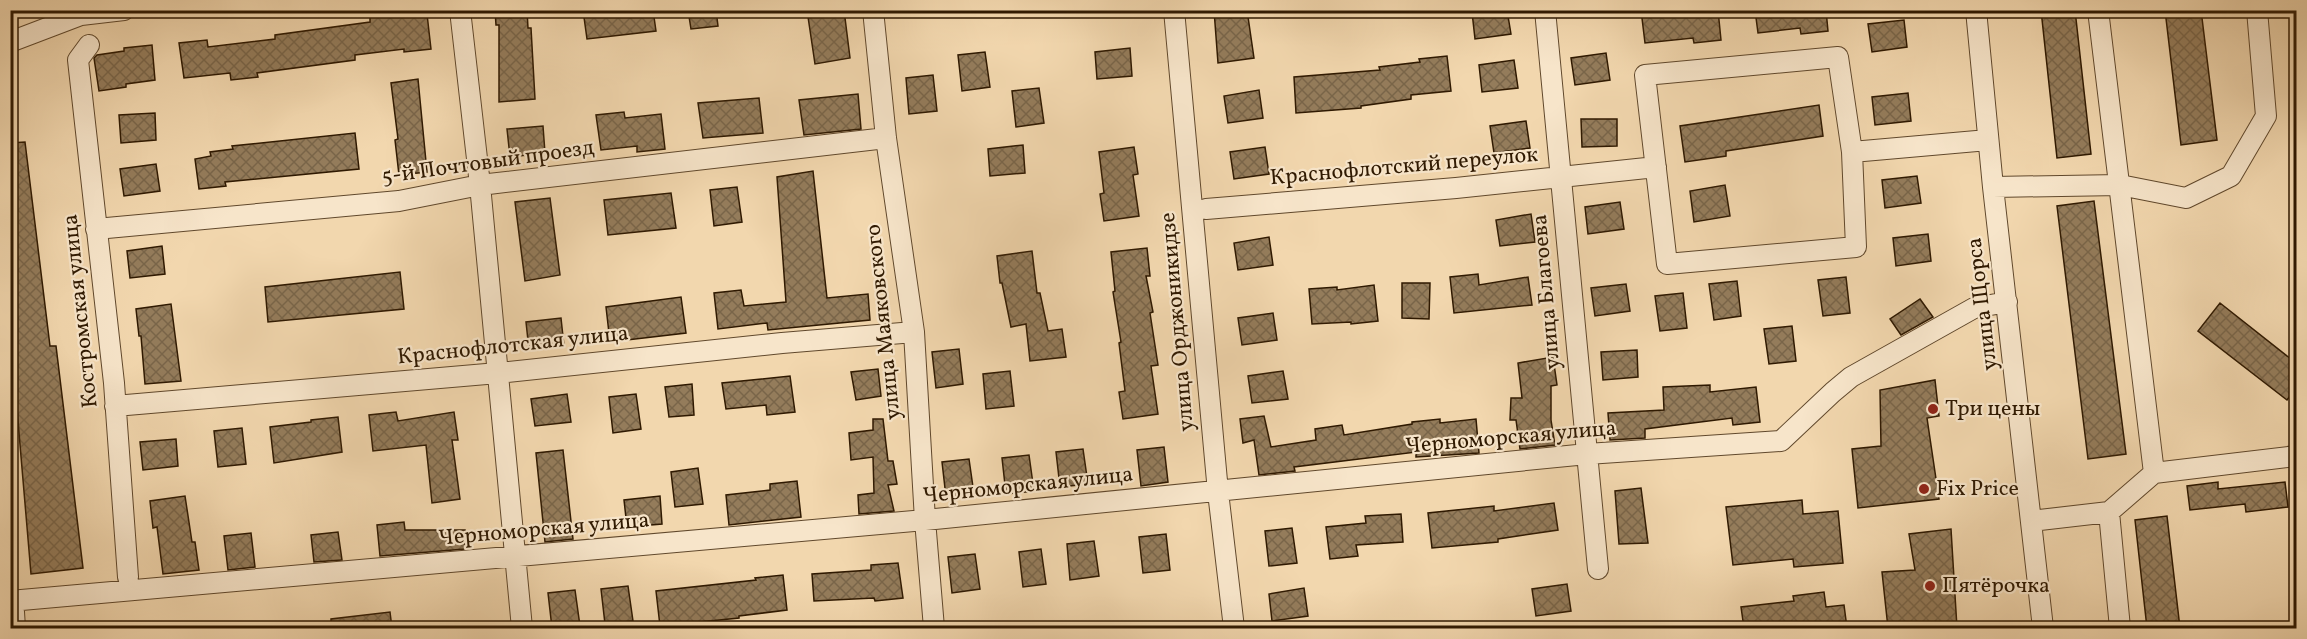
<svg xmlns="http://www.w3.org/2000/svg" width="2307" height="639" viewBox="0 0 2307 639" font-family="Vollkorn,serif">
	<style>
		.building { fill: url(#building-cross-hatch); stroke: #2f1901; stroke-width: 1.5 }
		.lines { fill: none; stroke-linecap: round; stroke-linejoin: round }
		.minor-casing { stroke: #60482c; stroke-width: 22 }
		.minor { stroke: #f7e5ca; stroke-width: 20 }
		.poi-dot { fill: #8f2418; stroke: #f7e5ca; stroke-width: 2 }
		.labels { text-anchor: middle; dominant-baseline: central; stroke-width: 4.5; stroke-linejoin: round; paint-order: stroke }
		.street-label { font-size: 22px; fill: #2f1901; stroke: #f7e5ca }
		.poi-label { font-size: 22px; fill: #2f1901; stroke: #f7e5ca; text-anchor: start }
	</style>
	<defs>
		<pattern id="building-cross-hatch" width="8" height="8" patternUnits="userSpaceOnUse" patternTransform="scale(1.5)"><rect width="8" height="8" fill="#947c5b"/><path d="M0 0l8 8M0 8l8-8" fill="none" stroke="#796549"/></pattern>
	</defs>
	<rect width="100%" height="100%" fill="#f2d7ae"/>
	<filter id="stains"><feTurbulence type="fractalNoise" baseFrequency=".00333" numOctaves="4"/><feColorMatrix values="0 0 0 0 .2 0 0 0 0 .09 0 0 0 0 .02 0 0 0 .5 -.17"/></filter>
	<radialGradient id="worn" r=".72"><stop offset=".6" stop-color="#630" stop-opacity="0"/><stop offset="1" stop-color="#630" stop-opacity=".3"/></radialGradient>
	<path class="building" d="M495,10H527L528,28H531L535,99L499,102V25H496Z
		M583,10H653L656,31L587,39Z
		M688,10H716L718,26L691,29Z
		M807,10H844L850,58L815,64Z
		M1214,10H1247L1254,58L1218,63Z
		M1479,10H1507L1511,34L1475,39L1472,12Z
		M1641,10H1718L1721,40L1694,43L1693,38L1645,43Z
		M1755,10H1826L1828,31L1801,34L1800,28L1758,33Z
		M2041,10H2075L2091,154L2057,158Z
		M2165,10H2201L2217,140L2181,145Z
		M398,14V17L427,14L431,49L404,52V49L355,55V60L257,73L258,77L231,80L230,73L184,78L179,43L207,40L208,47L275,39V35L370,22V17Z
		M1904,20L1907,47L1872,52L1868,24Z
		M152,45L155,80L126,84V87L99,91L94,58L97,55L124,51V48Z
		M1130,48L1132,76L1097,79L1095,52Z
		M985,52L990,87L962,91L958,55Z
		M1606,53L1610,80L1575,85L1571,58Z
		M1447,56L1451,91L1411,95V99L1361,106V108L1296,113L1294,77L1380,70L1379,67L1420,62L1419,59Z
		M1514,60L1518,88L1482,92L1479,65Z
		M933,75L937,111L909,114L906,78Z
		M418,79L427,172L399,175L395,140L398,139L391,83Z
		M1039,88L1044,123L1016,127L1012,91Z
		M1259,90L1263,118L1228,123L1224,96Z
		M1908,93L1911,121L1875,125L1872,97Z
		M858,94L861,129L804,135L799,100Z
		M759,98L763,133L703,138L698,103Z
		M1819,105L1823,136L1726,151V156L1685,162L1680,126Z
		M624,112L625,118L661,114L665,149L637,152V146L601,150L596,115Z
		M155,113L156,140L121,143L119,115Z
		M1581,119H1617V146L1582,147Z
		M1526,121L1530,148L1494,153L1490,126Z
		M543,126L545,153L510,157L507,129Z
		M355,133L359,169L225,182L226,186L199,189L195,159L211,156L210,152L233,149L232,146Z
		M25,142L50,346H56L83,568L31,574L10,327V143Z
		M1023,145L1025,173L990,176L988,149Z
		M1134,147L1138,174L1133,175L1139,216L1104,221L1100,194L1104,193L1099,152Z
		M1265,147L1269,174L1234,179L1230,152Z
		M156,164L160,191L124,196L120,169Z
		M813,171L827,298L868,294L870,320L768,330L767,323L718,329L714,293L741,290L744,306L786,302L777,177Z
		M1917,176L1921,203L1885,208L1882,180Z
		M1725,185L1730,216L1694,222L1690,191Z
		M737,187L742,222L714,226L710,190Z
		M671,193L676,228L608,235L604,200Z
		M550,198L560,275L525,281L515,202Z
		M2094,201L2126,454L2088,459L2057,206Z
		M1620,202L1624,229L1588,234L1585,207Z
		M1531,214L1535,242L1500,246L1496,220Z
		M1928,234L1931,261L1896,266L1893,238Z
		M1269,237L1273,265L1238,270L1234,243Z
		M162,246L165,274L130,278L127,251Z
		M1147,248L1150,276H1146L1153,312L1150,313L1158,365L1151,366L1158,414L1123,419L1119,392L1125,391L1119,343L1121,342L1113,292L1115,291L1111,252Z
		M1032,251L1037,293H1040L1048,331L1062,329L1066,357L1030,361L1026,324L1011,327L1002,283H1000L997,256Z
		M400,272L404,309L268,322L265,287Z
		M1478,274L1479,285L1528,277L1532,305L1454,313L1450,277Z
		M1846,277L1850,313L1823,316L1818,280Z
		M1737,281L1741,316L1714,320L1709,284Z
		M1402,283H1430L1429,319L1402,318Z
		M1626,284L1630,311L1595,316L1591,288Z
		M1374,285L1378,321L1351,324V322L1312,324L1309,289L1337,287V290Z
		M1683,293L1687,328L1660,331L1655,296Z
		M681,297L686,333L610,342L606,307Z
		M1920,299L1933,317L1901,335L1890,319Z
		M2220,303L2296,363V388L2287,400L2198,331Z
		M171,304L181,381L145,384L141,336H139L136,309Z
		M1273,313L1277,340L1242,345L1238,318Z
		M561,318L564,346L529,350L526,322Z
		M1792,326L1796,361L1769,364L1764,329Z
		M959,349L963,384L936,388L932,352Z
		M1637,350L1638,377L1603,380L1601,352Z
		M1553,357L1557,385L1551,386V420L1555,445L1520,449L1516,420H1510L1511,398H1522L1518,363Z
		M878,369L881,396L856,400L851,372Z
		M1010,371L1014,406L986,409L983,374Z
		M1283,371L1288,399L1252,403L1248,376Z
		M790,376L795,412L767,415L766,405L726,409L722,383Z
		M1935,380L1939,416L1927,418L1939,499L1858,508L1852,449L1881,446L1880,390Z
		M692,384L694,415L669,417L665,387Z
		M1710,385V392L1756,387L1760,422L1733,425L1732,418L1645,429V438L1610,440L1608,413L1664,410L1663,387Z
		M567,394L571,422L535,426L531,399Z
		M636,394L641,429L613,433L609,397Z
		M396,412L398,421L454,412L458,440H452L460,499L432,503L426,445L373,451L369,415Z
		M1264,416L1271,447L1316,440L1315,429L1342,425L1344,435L1412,424V422L1440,419V423L1476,419L1479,453L1416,457V452L1294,467L1295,471L1259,475L1254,440L1243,443L1240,419Z
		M338,417L342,452L274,463L270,427L311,422V420Z
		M873,419H883L888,461H893L897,484L888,485L894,511L859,514L858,495L874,493L873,457L851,460L849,433L873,430Z
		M242,428L246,464L218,467L214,431Z
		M176,439L178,466L143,470L140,442Z
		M1164,447L1168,482L1141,486L1137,450Z
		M1083,449L1088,484L1060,487L1056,452Z
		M563,450L573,539L545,542L536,453Z
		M1029,455L1034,491L1006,494L1002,458Z
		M969,459L974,494L946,497L942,462Z
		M698,468L703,504L675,507L671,472Z
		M797,481L801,517L729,525L726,495L770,490V484Z
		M2218,482V489L2285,482L2288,507L2246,512L2245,504L2190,510L2187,486Z
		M1641,488L1648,543L1619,544L1615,491Z
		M185,496L192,542H195L199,570L163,574L157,527L153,528L150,501Z
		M660,496L662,524L627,527L624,500Z
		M1802,500L1803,514L1838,511L1843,563L1794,567L1793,559L1733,565L1726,507Z
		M1554,503L1558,530L1498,539V542L1432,548L1428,513L1494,506V511Z
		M1401,514L1403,542L1356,545L1358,556L1330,559L1326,527L1366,523L1365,516Z
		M2167,516L2180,628H2147L2135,520Z
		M404,522L405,530H465V549L380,556L377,525Z
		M1292,528L1297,563L1269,566L1265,531Z
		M1951,529L1957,628H1888L1882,572L1915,570L1909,534Z
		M338,532L342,560L314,562L311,535Z
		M251,533L255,567L228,570L224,536Z
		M1166,534L1170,570L1143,573L1139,537Z
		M1094,541L1099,576L1070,580L1067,544Z
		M1041,549L1046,584L1023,587L1019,552Z
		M975,554L980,589L952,593L948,557Z
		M898,563L903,598L875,601L874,598L814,601L812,574L871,570V565Z
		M783,575L787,610L739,616V618L660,626L656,591L756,580L755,578Z
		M1567,584L1571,611L1536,616L1532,589Z
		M628,586L633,621L605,624L601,589Z
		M1304,588L1308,616L1272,621L1269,594Z
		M575,590L580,626L552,628L548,593Z
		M1824,592L1826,607L1844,605L1847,628H1744L1741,607L1794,601L1793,596Z
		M390,612L392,628H331V619Z"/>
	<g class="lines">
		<g class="minor-casing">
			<path id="minor" d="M460,10L480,185L522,628
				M873,10L886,138L914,332L925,520L934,628
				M1174,10L1218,492L1234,628
				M1545,10L1598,569
				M1976,10L1993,187L2043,628
				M2098,10L2154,473
				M10,42L81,15L124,10
				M89,45L78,60L114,383L128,577
				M1852,152L1856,247L1667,264L1645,75L1838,57L1852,152L1988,140
				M1993,187L2120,185L2186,198L2231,176L2266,116L2257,10
				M1206,209L1456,188L1656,167
				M96,229L399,201L480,185L886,138
				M115,406L498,373L782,343L914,332
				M2109,512L2154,473L2296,456
				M2031,521L2109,512L2120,628
				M10,601L925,520L1587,454L1781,441L1833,392L1851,377L1974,308L2007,302
				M14,612L15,628"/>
		</g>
		<use href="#minor" class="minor"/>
	</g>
	<g class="poi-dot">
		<circle cx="1933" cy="409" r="6"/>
		<circle cx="1924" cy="489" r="6"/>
		<circle cx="1930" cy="586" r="6"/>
	</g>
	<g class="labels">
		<g class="street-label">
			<text transform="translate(488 163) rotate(-8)">5-й Почтовый проезд</text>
			<text transform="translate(1404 167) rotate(-5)">Краснофлотский переулок</text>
			<text transform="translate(1547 292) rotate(-95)">улица Благоева</text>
			<text transform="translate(1983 304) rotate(-97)">улица Щорса</text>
			<text transform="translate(81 311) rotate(-96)">Костромская улица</text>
			<text transform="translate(884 322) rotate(-96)">улица Маяковского</text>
			<text transform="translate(1178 322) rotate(-95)">улица Орджоникидзе</text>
			<text transform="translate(513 346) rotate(-6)">Краснофлотская улица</text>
			<text transform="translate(1511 438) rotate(-5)">Черноморская улица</text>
			<text transform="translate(1028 486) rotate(-6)">Черноморская улица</text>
			<text transform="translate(544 530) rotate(-5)">Черноморская улица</text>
		</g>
		<g class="poi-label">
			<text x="1945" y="409">Три цены</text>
			<text x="1936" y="489">Fix Price</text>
			<text x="1942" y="586">Пятёрочка</text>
		</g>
	</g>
	<rect width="2307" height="639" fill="none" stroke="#f2d7ae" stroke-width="36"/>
	<rect x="12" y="12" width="2283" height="615" fill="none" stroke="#2f1901" stroke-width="3"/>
	<rect x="18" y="18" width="2271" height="603" fill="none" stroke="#2f1901" stroke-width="1.5"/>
	<rect width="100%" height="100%" filter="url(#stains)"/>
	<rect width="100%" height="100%" fill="url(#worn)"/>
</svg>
